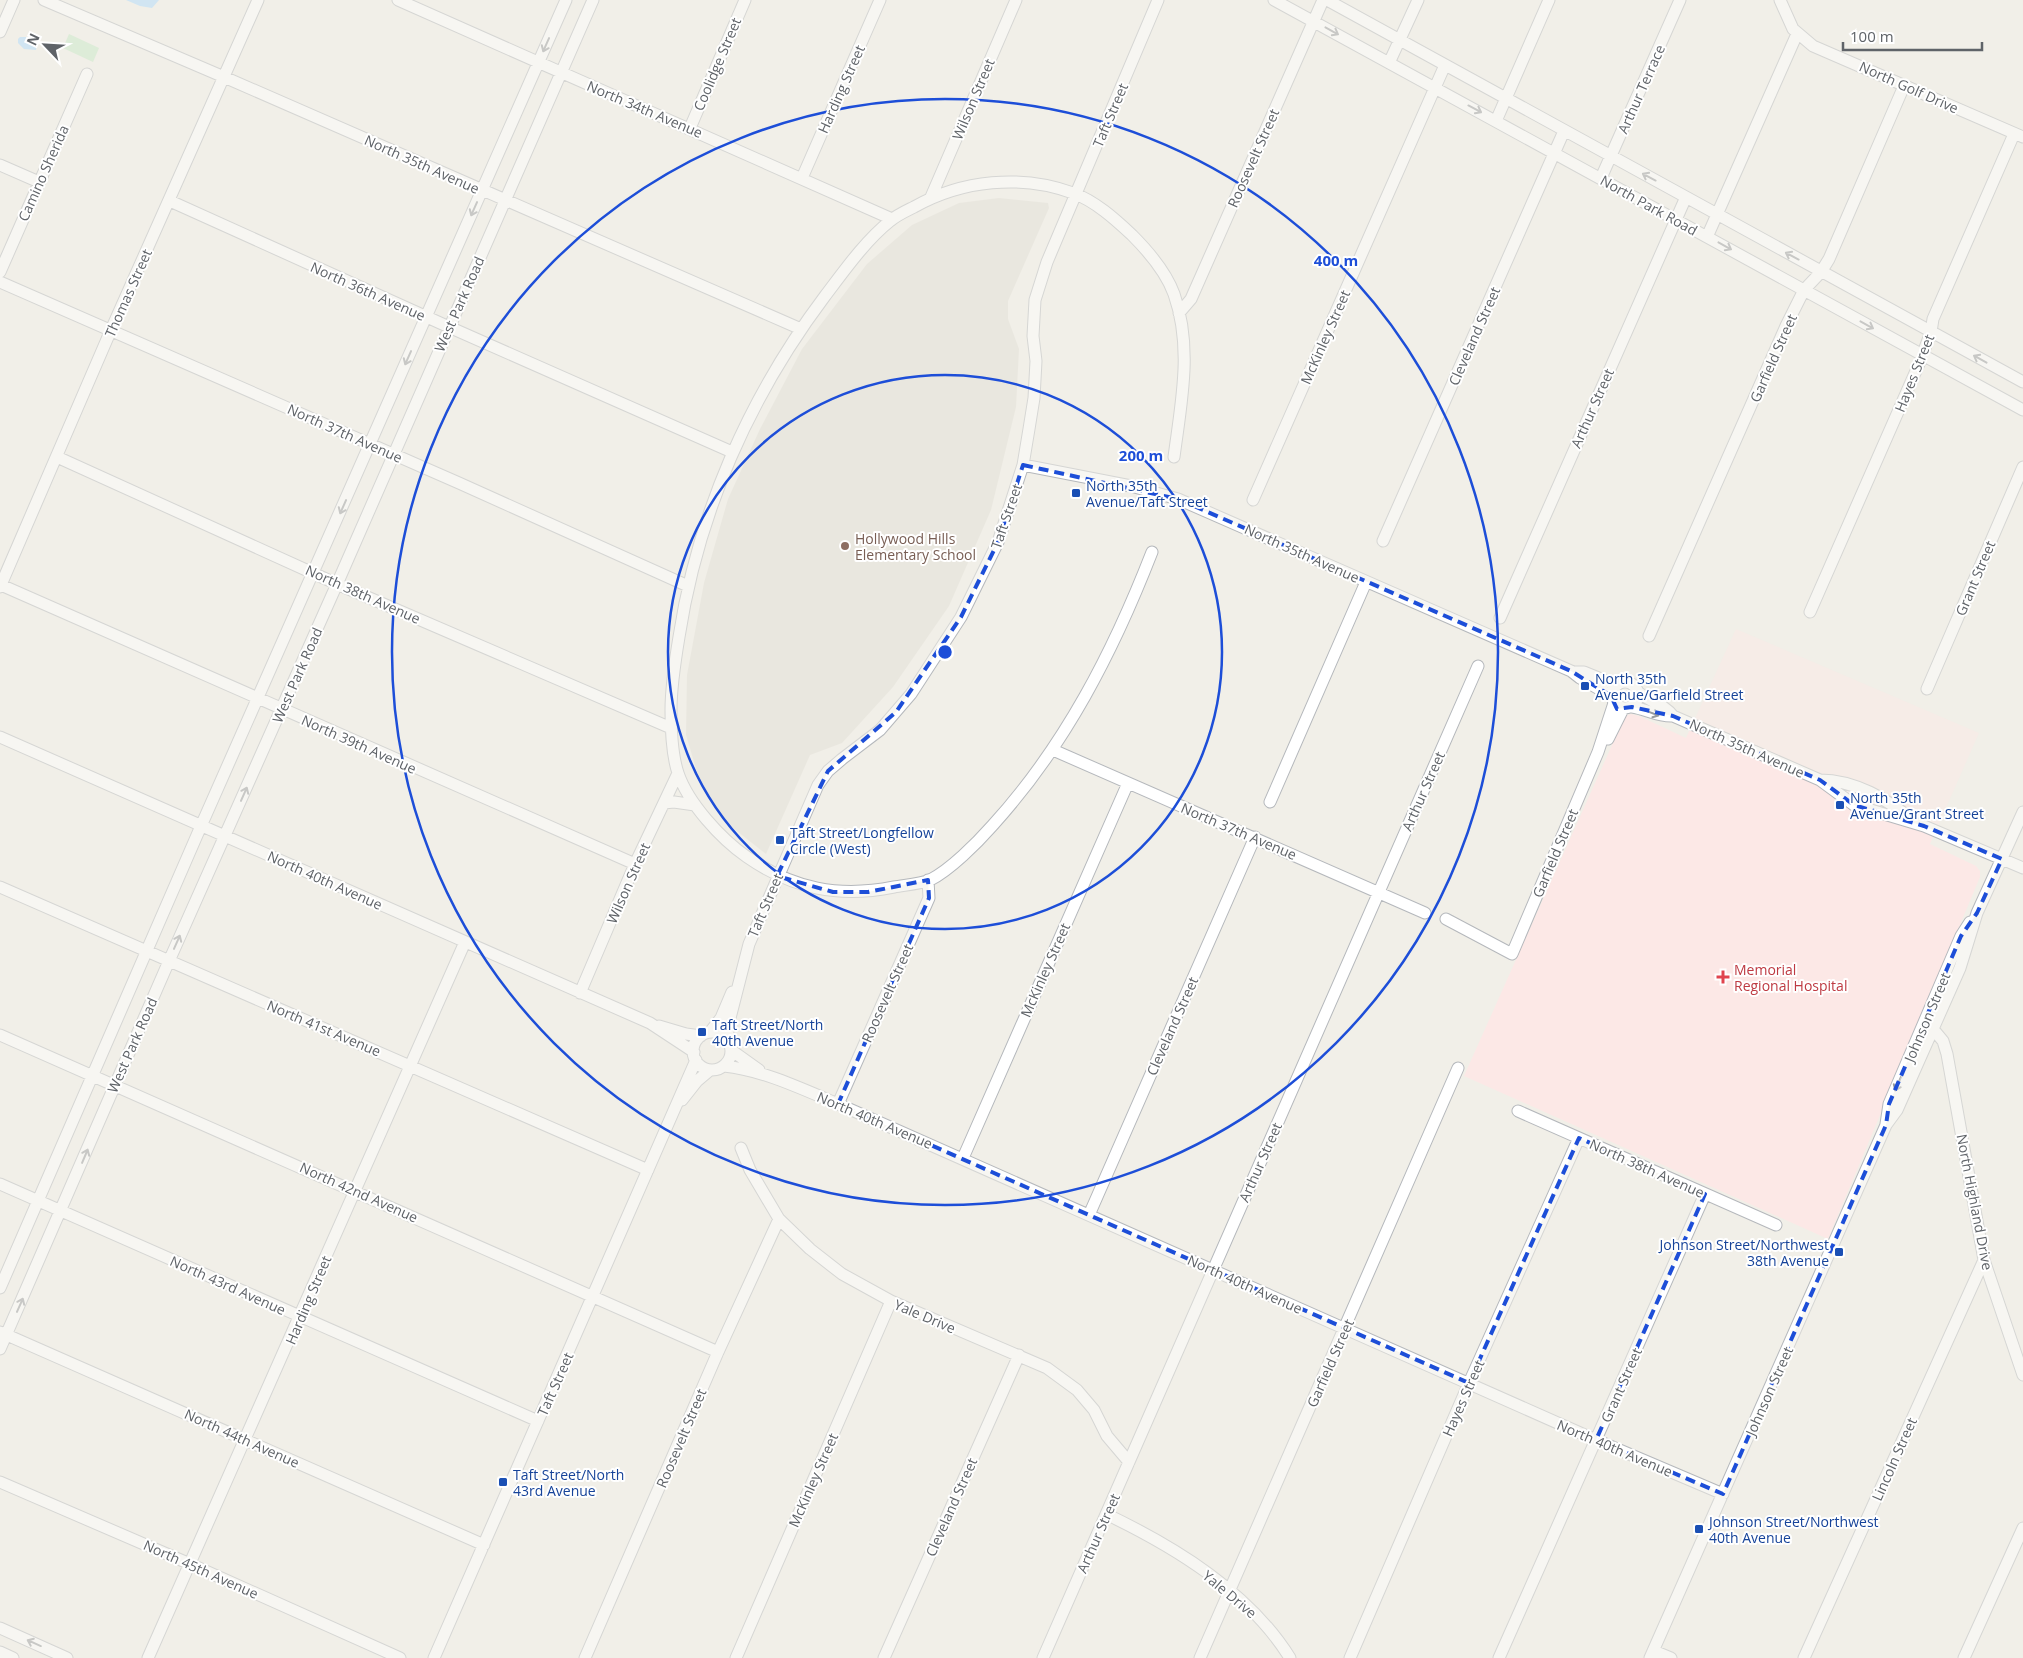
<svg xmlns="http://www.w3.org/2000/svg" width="2023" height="1658" viewBox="0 0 2023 1658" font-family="'Open Sans',sans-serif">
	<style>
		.education { fill: #e1ded6 }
		.medical { fill: #fce8e6 }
		.green { fill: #c5e8c5 }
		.water { fill: #aadaff }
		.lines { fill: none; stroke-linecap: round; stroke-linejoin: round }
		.minor-casing { stroke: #b5b8bc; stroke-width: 13 }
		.minor { stroke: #fff; stroke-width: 11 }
		.oneway { stroke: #979a9d }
		.marked { fill: none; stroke: #1d4ed8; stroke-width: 4; stroke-dasharray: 10 6; stroke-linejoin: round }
		.ring { fill: none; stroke: #1d4ed8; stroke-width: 2.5 }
		.transit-dot { fill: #1a4fb4; stroke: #fff; stroke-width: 2 }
		.education-dot { fill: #8d6e63; stroke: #fff; stroke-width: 2 }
		.health-dot { fill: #e0444e; stroke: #fff; stroke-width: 2 }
		.labels { text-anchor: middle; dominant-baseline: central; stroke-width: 4; stroke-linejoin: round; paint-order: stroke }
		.street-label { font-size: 14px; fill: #5f6368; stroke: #fff }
		.transit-label { font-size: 14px; fill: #164399; stroke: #fff; text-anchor: start }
		.education-label { font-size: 14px; fill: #785e54; stroke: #fff; text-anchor: start }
		.health-label { font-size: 14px; fill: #be3a42; stroke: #fff; text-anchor: start }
		.centre { fill: #1d4ed8; stroke: #fff; stroke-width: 2.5 }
		.ring-label { font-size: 15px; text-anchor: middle; font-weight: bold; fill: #1d4ed8; stroke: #fff; stroke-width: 4; stroke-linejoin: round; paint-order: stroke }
	</style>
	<rect width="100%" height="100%" fill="#f1efe8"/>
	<path class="education" d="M999,198L1048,203L1049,208L1008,301V319L1019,349L1016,407L991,510L949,606L893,687L842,743L810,755L766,854L728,824L701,785L686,735L687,675L704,583L728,499L760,429L802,349L867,264L912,225L959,203Z"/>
	<path class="medical" d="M1736,629L1979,733L1930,844L1976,866L1980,871V877L1828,1239L1464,1076L1625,716L1631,714L1639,716L1686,738Z"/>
	<path class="green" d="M69,34L99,48L93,62L63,48Z"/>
	<path class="water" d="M126,0H159L152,8L140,6Z
		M20,37H29L37,44L36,50L24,49L18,43V39Z"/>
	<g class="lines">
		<g class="minor-casing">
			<path id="minor" d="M44,0L224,77L801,329
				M398,0L892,219
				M1274,0L2023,410
				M1327,0L2023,382
				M1780,0L1793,29L1813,46L2023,137
				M0,32L14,0
				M1389,63L1418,0
				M1496,121L1549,0
				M690,128L745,0
				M0,165L39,182
				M802,178L880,0
				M1601,178L1680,0
				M931,197L1016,0
				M170,201L449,327L732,452
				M1707,237L1797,34
				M0,272L87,74
				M0,282L459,483L688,586
				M1179,313L1191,299L1323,0
				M57,457L337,584L671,728
				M1023,465L1131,486L1178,499L1571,671L1580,678L1611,696
				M1253,500L1445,65
				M1383,541L1564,131
				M1152,552C1113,652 1065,746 992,826C977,843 950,870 930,880C920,884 905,885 894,887C839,898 793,889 747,857C721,839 688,803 678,773C672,755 671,729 671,710C671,686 675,661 679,637C698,513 749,397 825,296C844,271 865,241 890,221C897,215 906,211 914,207C962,180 1021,174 1073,193C1095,201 1115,219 1132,235C1149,252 1166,272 1174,294C1193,348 1181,403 1174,457
				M1,585L635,864
				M0,587L111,330L258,0
				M1810,612L1919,364L1931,332L1933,319L2014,134
				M1500,618L1686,197
				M1649,636L1786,326L1804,290L1821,272L1829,259L1904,86
				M1575,672H1584L1616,685
				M1612 695a13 13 0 1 1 26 0a13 13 0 1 1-26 0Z
				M1927,689L2023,467
				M1638,692C1649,701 1664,704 1673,716L1820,780L1854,805L1924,826L2023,868
				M1632,707C1646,709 1658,717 1673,716
				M0,737L650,1023L694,1052
				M1608,739L1623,709
				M1053,750L1425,913
				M1820,780C1854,780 1888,799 1913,821
				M1270,802L1366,582
				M664,803L674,802L695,805
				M0,887L648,1170
				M1446,919L1512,954L1598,752L1614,703
				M580,993L635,864L678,773
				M659,1026L686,1034L701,1036
				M1933,1029L1943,1041L1947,1054L1984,1260L2023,1375
				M710,1032L721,1018L732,992
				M693 1051a19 19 0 1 1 38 0a19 19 0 1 1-38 0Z
				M0,1035L718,1352
				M727,1040L729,1022L749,944L818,785L828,771L842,759L880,730L911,694L961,617L998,542L1023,465L1029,429L1034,398L1036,361L1033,336L1035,300L1047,262L1158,0
				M731,1050L759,1070
				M724,1066C763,1070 802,1089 838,1104L1596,1440L1723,1494
				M682,1100L697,1081L710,1070
				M838,1104L929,898L928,880
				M1518,1111L1776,1225
				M1886,1124L1889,1104L1961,936L1970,922
				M741,1148L750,1170L779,1219L810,1249L842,1274L891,1301L1047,1368L1077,1390L1094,1410L1107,1436L1129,1462
				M963,1158L1128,783
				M0,1184L538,1421
				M1089,1215L1255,837
				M0,1288L201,826L566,0
				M0,1332L484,1545
				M0,1349L169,961L337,584L593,0
				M0,1482L190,1564L400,1658
				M1106,1514C1175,1547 1249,1592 1290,1658
				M0,1628L67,1658
				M1654,1651L1671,1658
				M0,1652L13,1658
				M148,1658C255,1420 360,1181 465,942
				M434,1658L696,1060
				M585,1658L718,1352L779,1219
				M736,1658L891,1301
				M884,1658L1019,1355
				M1043,1658L1478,666
				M1200,1658L1458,1068
				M1350,1658L1469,1383L1579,1138
				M1499,1658L1705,1194
				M1650,1658L1886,1125L1897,1110L1960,968L1977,913L2023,812
				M1804,1658L1984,1260
				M1964,1658L2023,1528"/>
		</g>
		<use href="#minor" class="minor"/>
	</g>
	<defs><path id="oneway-shaft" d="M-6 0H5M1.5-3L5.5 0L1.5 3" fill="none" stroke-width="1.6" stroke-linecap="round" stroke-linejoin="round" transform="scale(1.25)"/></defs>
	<g class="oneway">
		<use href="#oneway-shaft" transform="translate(1332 31) rotate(29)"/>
		<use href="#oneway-shaft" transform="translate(546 45) rotate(114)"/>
		<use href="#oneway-shaft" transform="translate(1475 109) rotate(28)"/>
		<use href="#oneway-shaft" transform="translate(1649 177) rotate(-152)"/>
		<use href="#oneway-shaft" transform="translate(474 209) rotate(114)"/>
		<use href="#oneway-shaft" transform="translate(1725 246) rotate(29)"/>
		<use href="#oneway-shaft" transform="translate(1792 256) rotate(-152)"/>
		<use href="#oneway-shaft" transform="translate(1867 325) rotate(29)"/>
		<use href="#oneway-shaft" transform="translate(408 358) rotate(114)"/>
		<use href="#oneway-shaft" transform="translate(1980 359) rotate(-151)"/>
		<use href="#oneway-shaft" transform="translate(343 507) rotate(114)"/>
		<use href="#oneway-shaft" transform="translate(1652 713) rotate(21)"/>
		<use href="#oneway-shaft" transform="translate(244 794) rotate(-66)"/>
		<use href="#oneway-shaft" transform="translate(177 942) rotate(-66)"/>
		<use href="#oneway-shaft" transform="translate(1898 1084) rotate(113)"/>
		<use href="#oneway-shaft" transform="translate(85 1156) rotate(-67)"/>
		<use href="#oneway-shaft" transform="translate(20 1305) rotate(-66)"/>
		<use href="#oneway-shaft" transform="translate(34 1643) rotate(-156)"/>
	</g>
	<path d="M0 0H2023V1658H0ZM1023,465L1178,499L1571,671L1611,696L1617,709L1632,707L1673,716L1820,780L1854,805L1924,826L2002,859L1977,913L1961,936L1889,1104L1886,1125L1723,1494L1596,1440L1705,1194L1579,1138L1469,1383L838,1104L929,898L928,880L868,892H833L777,876L828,771L896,712L961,617L998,542Z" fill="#f1efe8" fill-opacity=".55" fill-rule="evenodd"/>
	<path class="marked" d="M1023,465L1178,499L1571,671L1611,696L1617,709L1632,707L1673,716L1820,780L1854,805L1924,826L2002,859L1977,913L1961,936L1889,1104L1886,1125L1723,1494L1596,1440L1705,1194L1579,1138L1469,1383L838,1104L929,898L928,880L868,892H833L777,876L828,771L896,712L961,617L998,542Z"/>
	<g class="ring">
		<circle cx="945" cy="652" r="277"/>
		<circle cx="945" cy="652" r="553"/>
	</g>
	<g class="transit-dot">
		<rect x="1071" y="488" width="10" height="10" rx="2.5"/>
		<rect x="1580" y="681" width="10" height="10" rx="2.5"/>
		<rect x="1835" y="800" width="10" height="10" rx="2.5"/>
		<rect x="775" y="835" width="10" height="10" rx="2.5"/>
		<rect x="697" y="1027" width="10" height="10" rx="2.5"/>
		<rect x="1834" y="1247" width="10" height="10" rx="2.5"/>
		<rect x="498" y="1477" width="10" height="10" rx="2.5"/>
		<rect x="1694" y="1524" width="10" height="10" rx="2.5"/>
	</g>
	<circle class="education-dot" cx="845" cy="546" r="5"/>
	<path class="health-dot" d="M1720.5 969.5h5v5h5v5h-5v5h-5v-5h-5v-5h5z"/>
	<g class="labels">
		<g class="street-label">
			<text transform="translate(717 64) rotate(-67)">Coolidge Street</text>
			<text transform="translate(1909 87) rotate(24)">North Golf Drive</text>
			<text transform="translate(841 89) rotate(-66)">Harding Street</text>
			<text transform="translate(1641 89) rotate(-66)">Arthur Terrace</text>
			<text transform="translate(973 99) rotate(-67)">Wilson Street</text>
			<text transform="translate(645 109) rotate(23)">North 34th Avenue</text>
			<text transform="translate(1110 115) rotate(-67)">Taft Street</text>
			<text transform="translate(1253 158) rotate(-66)">Roosevelt Street</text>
			<text transform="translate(422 164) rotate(24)">North 35th Avenue</text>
			<text transform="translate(43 173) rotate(-66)">Camino Sherida</text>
			<text transform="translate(1649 205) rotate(29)">North Park Road</text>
			<text transform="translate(368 291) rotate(24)">North 36th Avenue</text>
			<text transform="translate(128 293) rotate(-66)">Thomas Street</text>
			<text transform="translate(459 304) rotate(-66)">West Park Road</text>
			<text transform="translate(1474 336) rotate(-66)">Cleveland Street</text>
			<text transform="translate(1325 337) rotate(-66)">McKinley Street</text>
			<text transform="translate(1773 358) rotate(-66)">Garfield Street</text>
			<text transform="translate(1914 373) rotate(-68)">Hayes Street</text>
			<text transform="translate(1592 408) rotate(-66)">Arthur Street</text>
			<text transform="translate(345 433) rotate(24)">North 37th Avenue</text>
			<text transform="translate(1006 516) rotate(-71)">Taft Street</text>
			<text transform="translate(1302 553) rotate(24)">North 35th Avenue</text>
			<text transform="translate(1975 578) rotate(-67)">Grant Street</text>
			<text transform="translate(363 594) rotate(24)">North 38th Avenue</text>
			<text transform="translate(297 675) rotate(-66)">West Park Road</text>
			<text transform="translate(359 744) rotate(24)">North 39th Avenue</text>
			<text transform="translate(1747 748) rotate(24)">North 35th Avenue</text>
			<text transform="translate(1423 791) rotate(-66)">Arthur Street</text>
			<text transform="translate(1239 831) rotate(23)">North 37th Avenue</text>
			<text transform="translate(1555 853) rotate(-67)">Garfield Street</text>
			<text transform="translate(325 880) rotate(24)">North 40th Avenue</text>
			<text transform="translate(628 883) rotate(-66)">Wilson Street</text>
			<text transform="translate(765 905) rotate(-67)">Taft Street</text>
			<text transform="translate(1045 970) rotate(-66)">McKinley Street</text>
			<text transform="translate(887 993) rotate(-66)">Roosevelt Street</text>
			<text transform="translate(1927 1017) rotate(-67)">Johnson Street</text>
			<text transform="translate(1172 1026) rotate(-66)">Cleveland Street</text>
			<text transform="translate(324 1028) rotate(23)">North 41st Avenue</text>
			<text transform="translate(132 1045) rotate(-66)">West Park Road</text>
			<text transform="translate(875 1120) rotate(23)">North 40th Avenue</text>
			<text transform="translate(1260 1162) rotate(-66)">Arthur Street</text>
			<text transform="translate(1647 1168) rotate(24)">North 38th Avenue</text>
			<text transform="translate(359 1192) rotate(24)">North 42nd Avenue</text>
			<text transform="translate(1975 1202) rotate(79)">North Highland Drive</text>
			<text transform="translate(1245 1284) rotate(24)">North 40th Avenue</text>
			<text transform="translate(228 1285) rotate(24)">North 43rd Avenue</text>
			<text transform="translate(308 1300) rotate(-67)">Harding Street</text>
			<text transform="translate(925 1316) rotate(23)">Yale Drive</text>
			<text transform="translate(1330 1363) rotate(-66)">Garfield Street</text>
			<text transform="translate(555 1384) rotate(-66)">Taft Street</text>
			<text transform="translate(1621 1385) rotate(-66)">Grant Street</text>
			<text transform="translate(1769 1391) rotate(-66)">Johnson Street</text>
			<text transform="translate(1463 1398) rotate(-66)">Hayes Street</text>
			<text transform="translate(242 1438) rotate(24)">North 44th Avenue</text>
			<text transform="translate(681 1438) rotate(-67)">Roosevelt Street</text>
			<text transform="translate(1615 1448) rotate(23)">North 40th Avenue</text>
			<text transform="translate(1894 1459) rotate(-66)">Lincoln Street</text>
			<text transform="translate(813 1480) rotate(-66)">McKinley Street</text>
			<text transform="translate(951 1507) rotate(-66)">Cleveland Street</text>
			<text transform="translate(1098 1533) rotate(-66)">Arthur Street</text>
			<text transform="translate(201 1569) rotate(24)">North 45th Avenue</text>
			<text transform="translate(1230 1594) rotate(40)">Yale Drive</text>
		</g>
		<g class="transit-label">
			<text x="1086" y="485">North 35th<tspan x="1086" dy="16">Avenue/Taft Street</tspan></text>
			<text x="1595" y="678">North 35th<tspan x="1595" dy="16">Avenue/Garfield Street</tspan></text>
			<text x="1850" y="797">North 35th<tspan x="1850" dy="16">Avenue/Grant Street</tspan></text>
			<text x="790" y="832">Taft Street/Longfellow<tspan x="790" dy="16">Circle (West)</tspan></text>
			<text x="712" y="1024">Taft Street/North<tspan x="712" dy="16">40th Avenue</tspan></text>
			<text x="1829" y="1244" text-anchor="end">Johnson Street/Northwest<tspan x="1829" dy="16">38th Avenue</tspan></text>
			<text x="513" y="1474">Taft Street/North<tspan x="513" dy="16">43rd Avenue</tspan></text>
			<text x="1709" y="1521">Johnson Street/Northwest<tspan x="1709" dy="16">40th Avenue</tspan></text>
		</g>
		<g class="education-label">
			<text x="855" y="538">Hollywood Hills<tspan x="855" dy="16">Elementary School</tspan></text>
		</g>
		<g class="health-label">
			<text x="1734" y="969">Memorial<tspan x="1734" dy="16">Regional Hospital</tspan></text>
		</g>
	</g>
	<circle cx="945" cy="652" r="8" class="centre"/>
	<g class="ring-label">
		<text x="1336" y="266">400 m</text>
		<text x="1141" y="461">200 m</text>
	</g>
	<g transform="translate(45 45) rotate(295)" stroke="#ffffff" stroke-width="4" paint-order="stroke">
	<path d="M0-4L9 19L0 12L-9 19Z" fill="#5f6368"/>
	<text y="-8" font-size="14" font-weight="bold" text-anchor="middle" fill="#5f6368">N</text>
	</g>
	<path d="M1843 42v8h139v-8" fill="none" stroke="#5f6368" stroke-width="2.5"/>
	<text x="1850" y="42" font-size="15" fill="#5f6368" stroke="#ffffff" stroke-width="4" paint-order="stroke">100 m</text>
</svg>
